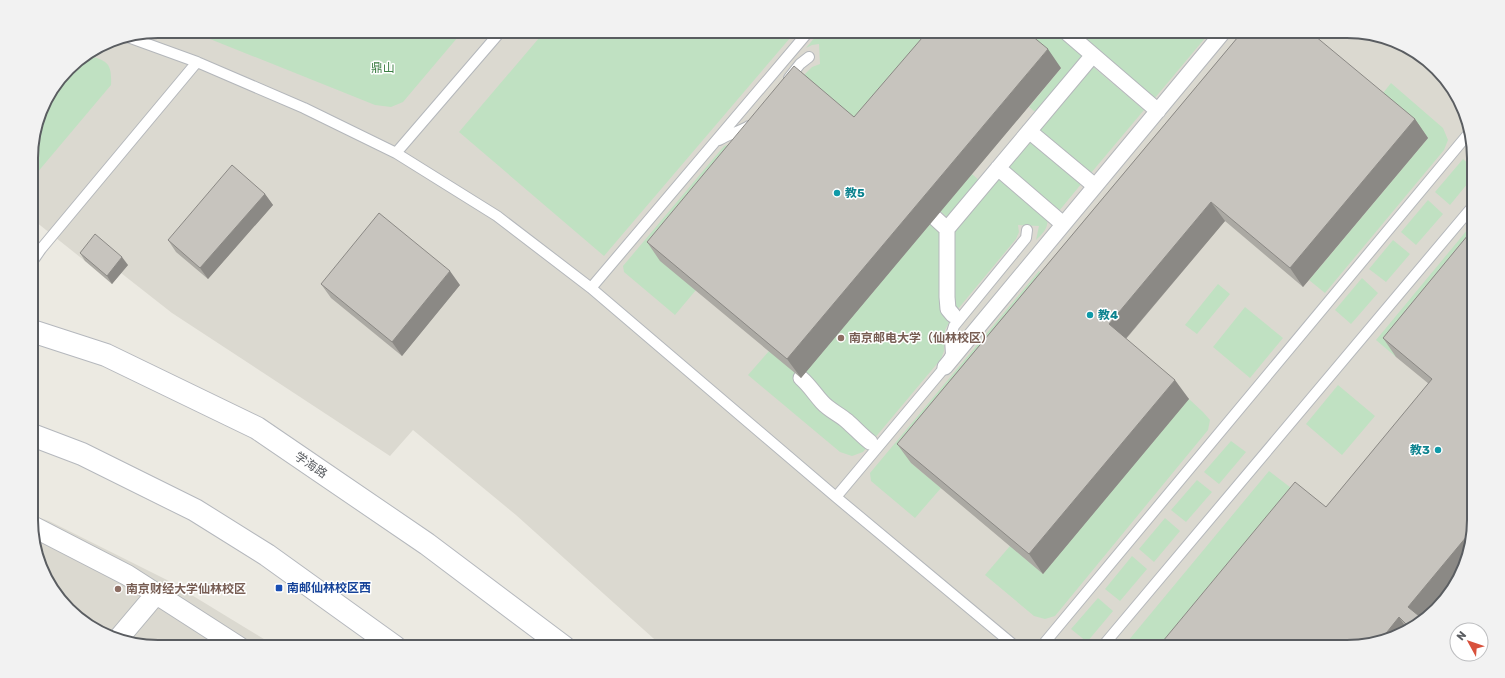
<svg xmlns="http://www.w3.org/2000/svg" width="1505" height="678" viewBox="0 0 1505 678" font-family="Rubik,'Noto Sans SC',sans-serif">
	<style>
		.education { fill: #dbd9d0 }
		.green { fill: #c0e1c2 }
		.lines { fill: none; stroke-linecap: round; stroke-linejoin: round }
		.service-casing { stroke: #b4b7bb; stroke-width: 12 }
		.pedestrian-casing { stroke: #b4b7bb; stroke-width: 17 }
		.minor-casing { stroke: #b4b7bb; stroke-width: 22 }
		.secondary-casing { stroke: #b5b8bd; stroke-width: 24 }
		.service { stroke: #fff; stroke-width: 10 }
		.pedestrian { stroke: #fff; stroke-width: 15 }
		.minor { stroke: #fff; stroke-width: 20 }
		.secondary { stroke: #fff; stroke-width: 22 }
		.wall { fill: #aba9a3 }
		.shaded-wall { fill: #8b8985 }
		.building { fill: #c7c4be; stroke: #8b8985 }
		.culture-dot { fill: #0f9aa8; stroke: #fff; stroke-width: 1.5 }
		.education-dot { fill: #8d6e63; stroke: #fff; stroke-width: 1.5 }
		.transit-dot { fill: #1a4fb4; stroke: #fff; stroke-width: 1.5 }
		.labels { text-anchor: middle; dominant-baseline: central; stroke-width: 3; stroke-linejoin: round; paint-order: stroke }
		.park-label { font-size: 12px; fill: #3c7e43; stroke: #fff }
		.culture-label { font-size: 12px; font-weight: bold; fill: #0d838f; stroke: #fff; text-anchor: start }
		.education-label { font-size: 12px; font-weight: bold; fill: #785e54; stroke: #fff; text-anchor: start }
		.street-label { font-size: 12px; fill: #5a5d61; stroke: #fff }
		.transit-label { font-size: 12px; font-weight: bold; fill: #164399; stroke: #fff; text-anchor: start }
		.rim { fill: none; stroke: #5a5d61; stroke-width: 2 }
	</style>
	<rect width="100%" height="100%" fill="#eceae2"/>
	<path class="education" d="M158,31H1347L1395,41L1448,81L1473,142L1474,520L1464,568L1448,597L1418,625L1355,647H663L516,515L413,430L390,456L172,313L121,273L85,261L31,218V150L44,102L74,63L110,41Z
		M32,515L49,521L167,580L277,647H158L110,637L57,597L32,536Z"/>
	<path class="green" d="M190,31H463L403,102L391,107L375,105Z
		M545,31H796L604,256L459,132Z
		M820,31H957L696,290L675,315L624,272L623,266L724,146C760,138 783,100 805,74L812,67L820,64L819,44L812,45L806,48Z
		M1030,31H1058L1082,52L1084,58L1041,112L1034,111L1029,107L1061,68L1024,38Z
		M1074,31H1211L1154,99Z
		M87,55C108,61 112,63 111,85L31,180V150L44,102L74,63Z
		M1091,65L1144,110L1091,173L1038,129Z
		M1391,83L1443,128L1448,140L1444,150L1325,293L1309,280L1428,138L1379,98Z
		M1029,139L1082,183L1059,211L1006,167Z
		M1463,159L1473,168V177L1450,205L1435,192Z
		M972,174L982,183L950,220L940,211Z
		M995,180H1002L1047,218C1049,228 1043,233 1036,240L1039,226L1018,225L1019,232L1016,239L953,315L945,330L944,351L941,359L863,452L852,456L840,452L748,375L769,351L931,223L946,237Z
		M1428,200L1443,214L1416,245L1401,232Z
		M1473,223V264L1396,357L1376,340Z
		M1393,240L1410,254L1386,282L1369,269Z
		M1039,271L1058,288L911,463L941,488L915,518L871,481L870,473Z
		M1362,278L1378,293L1351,324L1335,310Z
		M1218,284L1230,294L1197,334L1185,325Z
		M1245,307L1283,338L1250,378L1213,347Z
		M1338,385L1375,416L1342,455L1306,424Z
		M1189,399L1203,412L1210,420L1208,430L1055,616L1045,619L1034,616L985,575L1010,546Z
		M1231,441L1246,452L1219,484L1204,472Z
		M1269,471L1308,501L1188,647H1123Z
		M1197,480L1212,492L1186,522L1171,510Z
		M1165,518L1180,531L1154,562L1139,549Z
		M1132,556L1147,569L1120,601L1105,589Z
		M1098,598L1113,611L1087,642L1071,629Z"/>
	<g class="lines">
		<g class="service-casing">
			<path id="service" d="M197,62L304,108L396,153L497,216L591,288L836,497L1016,647
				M789,78L800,64L809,57
				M719,140C729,134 739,132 749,126
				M396,153L501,31
				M32,262L41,249L197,62L128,37
				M591,288L809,31
				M836,497L945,367L951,354L950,339L954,326L1026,238L1027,230
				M1041,647L1469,133
				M1102,647L1473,206"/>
		</g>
		<g class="pedestrian-casing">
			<path id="pedestrian" d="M1065,31L1158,111
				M1029,131L1095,186
				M998,168L1063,224
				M935,218L947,229L1093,55
				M947,229V297L948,309L953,315
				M945,367L1224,31
				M801,378C810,386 814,393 822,402C829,410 839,414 847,421C855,428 862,436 870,442"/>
		</g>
		<g class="minor-casing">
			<path id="minor" d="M32,526L127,575L239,647
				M118,639L156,594"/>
		</g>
		<g class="secondary-casing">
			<path id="secondary" d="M32,331L106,355L257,428L427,544L564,647
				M32,435L82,454L195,510L267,555L395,647"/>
		</g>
		<use href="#service" class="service"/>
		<use href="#pedestrian" class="pedestrian"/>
		<use href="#minor" class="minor"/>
		<use href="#secondary" class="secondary"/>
	</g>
	<path class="wall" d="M1243,31L1415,119L1428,138L1303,287L1225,221L1126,339L1189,399L1043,574L911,463L897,444Z
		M1061,68L801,378L660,261L647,242L854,117Z
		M265,194L273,205L208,279L176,252L168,240Z
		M1473,229L1464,568L1452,590L1438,606L1418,625L1355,647L1326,507L1429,384L1396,357L1383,338Z
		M80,253L128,265L112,284L85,261Z
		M321,284L460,285L402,356L331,298Z"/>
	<path class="shaded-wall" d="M1048,49L1061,68L801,378L787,359Z
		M1415,119L1428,138L1303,287L1290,268Z
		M265,194L273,205L208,279L200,268Z
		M1211,202L1225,221L1122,343L1109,324Z
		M122,257L128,265L112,284L107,276Z
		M450,271L460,285L402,356L392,342Z
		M1175,380L1189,399L1043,574L1029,554Z
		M1472,530L1464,568L1452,590L1438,606L1420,623L1408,607Z
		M1399,617L1407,629L1383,637Z"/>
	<path class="building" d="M928,31H1026L1048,49L787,359L647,242L794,66L854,117Z
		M1243,31H1309L1415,119L1290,268L1211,202L1109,324L1175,380L1029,554L897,444Z
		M232,165L265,194L200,268L168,240Z
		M379,213L450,271L392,342L321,284Z
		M1473,229L1474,520L1472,530L1408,607L1424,620L1418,625L1410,628L1399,617L1383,637L1355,647H1158L1295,482L1326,507L1432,379L1383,338Z
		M95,234L122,257L107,276L80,253Z"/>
	<g class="culture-dot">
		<circle cx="837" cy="193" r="4"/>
		<circle cx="1090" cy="315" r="4"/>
		<circle cx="1438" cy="450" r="4"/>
	</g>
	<g class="education-dot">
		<circle cx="841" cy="338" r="4"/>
		<circle cx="118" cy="589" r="4"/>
	</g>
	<rect class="transit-dot" x="275" y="584" width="8" height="8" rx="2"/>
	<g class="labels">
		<g class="park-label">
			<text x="383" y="68">鼎山</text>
		</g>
		<g class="culture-label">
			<text x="845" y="193">教5</text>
			<text x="1098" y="315">教4</text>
			<text x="1430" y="450" text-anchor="end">教3</text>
		</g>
		<g class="education-label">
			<text x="849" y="338">南京邮电大学（仙林校区）</text>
			<text x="126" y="589">南京财经大学仙林校区</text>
		</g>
		<g class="street-label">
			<text transform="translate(311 465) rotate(34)">学海路</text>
		</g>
		<g class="transit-label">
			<text x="287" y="588">南邮仙林校区西</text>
		</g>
	</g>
	<path d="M0 0H1505V678H0ZM158 38H1347A120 120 0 0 1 1467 158V520A120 120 0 0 1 1347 640H158A120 120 0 0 1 38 520V158A120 120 0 0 1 158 38Z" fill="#f2f2f2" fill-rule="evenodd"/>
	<path class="rim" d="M158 38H1347A120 120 0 0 1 1467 158V520A120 120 0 0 1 1347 640H158A120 120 0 0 1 38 520V158A120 120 0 0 1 158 38Z"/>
	<g transform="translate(1469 642) rotate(310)"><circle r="19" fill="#ffffff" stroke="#bdbec0"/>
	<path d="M0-3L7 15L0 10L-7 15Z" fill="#d8513c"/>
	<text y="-6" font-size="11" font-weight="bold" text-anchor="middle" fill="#5a5d61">N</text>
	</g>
</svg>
